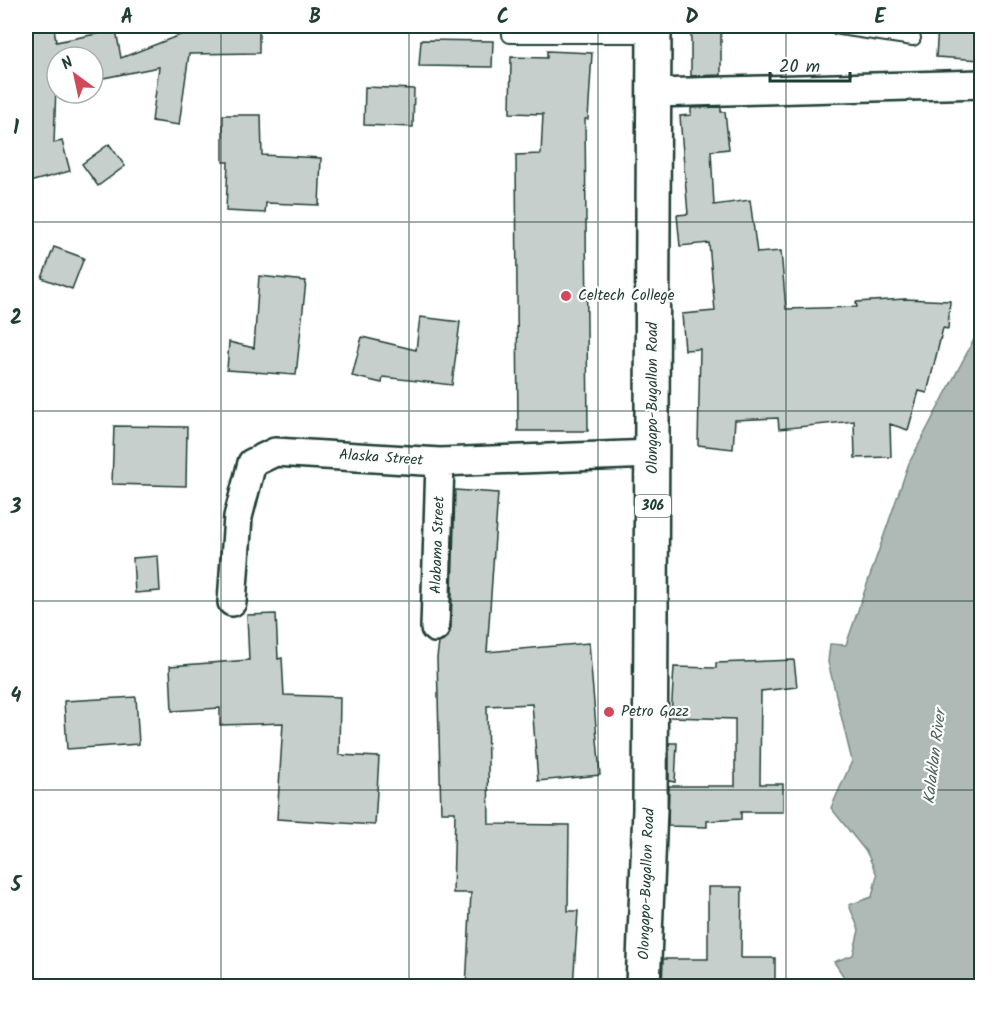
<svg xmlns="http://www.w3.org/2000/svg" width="1007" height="1012" viewBox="0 0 1007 1012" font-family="Kalam,sans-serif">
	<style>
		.water { fill: #afbab7; stroke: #758883; stroke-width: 1.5 }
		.building { fill: #c7cfcc; stroke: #1f3d34; stroke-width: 1.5 }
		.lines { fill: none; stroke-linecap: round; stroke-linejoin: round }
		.lane-casing { stroke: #1f3d34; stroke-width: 18 }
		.street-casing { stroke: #1f3d34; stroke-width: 32 }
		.primary-casing { stroke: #1f3d34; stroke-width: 38 }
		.lane { stroke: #fff; stroke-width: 14 }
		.street { stroke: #fff; stroke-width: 27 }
		.primary { stroke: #fff; stroke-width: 33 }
		.grid { fill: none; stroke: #1f3d34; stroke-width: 1.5; stroke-opacity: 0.55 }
		.poi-dot { fill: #d1495b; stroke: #fff; stroke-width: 2 }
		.labels { text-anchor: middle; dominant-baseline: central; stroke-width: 4.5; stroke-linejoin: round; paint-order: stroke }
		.shield { fill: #fff; stroke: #627771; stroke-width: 1.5 }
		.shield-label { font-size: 14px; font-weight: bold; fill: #1f3d34 }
		.poi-label { font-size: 15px; fill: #1f3d34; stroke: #fff; text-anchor: start }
		.street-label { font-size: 15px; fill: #1f3d34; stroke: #fff }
		.water-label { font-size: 16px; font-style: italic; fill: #4a625b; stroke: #fff }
		.neatline { fill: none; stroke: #1f3d34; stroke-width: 2 }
		.grid-label { font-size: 20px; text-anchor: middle; font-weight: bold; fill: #1f3d34 }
	</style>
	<rect width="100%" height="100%" fill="#fff"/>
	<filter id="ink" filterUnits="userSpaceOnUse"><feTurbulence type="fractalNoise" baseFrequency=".0167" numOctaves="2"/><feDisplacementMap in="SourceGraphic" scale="12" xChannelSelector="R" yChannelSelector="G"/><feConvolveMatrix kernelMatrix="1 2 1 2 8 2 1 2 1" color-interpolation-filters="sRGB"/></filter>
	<g filter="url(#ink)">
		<path class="water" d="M981,326V986H850L834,962L853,955L859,930L849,905L872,897L877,875L867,853L831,808L852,761L828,662L830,644L846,645L909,463Z"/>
		<path class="building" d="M203,26H259V53L189,54L179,125L152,121L159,67L93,80V57H57L54,143L62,141L70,171L26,183V31L54,27L56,42L116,30L121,58Z
			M691,26H721V75L691,76Z
			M938,26L981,27V60L936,57Z
			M421,40L493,41L492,67L419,66Z
			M547,51L592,53L588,119H585L588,431H518L516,155L541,154L543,114L510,113L511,57L547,58Z
			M365,87L414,89L413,127L364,125Z
			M721,107V112H725L729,149L711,151L714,205L750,200L757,253L781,251L786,309L857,307L856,302L905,299L950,301L948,329L943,328L927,393L919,391L908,430L890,424L891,457L855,458L854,421L779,429L778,418L735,420L733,449L698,445L700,349L685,350L682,314L715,311L709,243L680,246L677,215L688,214L680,116L691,115V108Z
			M223,115H261L262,155L321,158L319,205L266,203L265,213L226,211L228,162H223Z
			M109,144L125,166L98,186L82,164Z
			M54,247L84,258L72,289L42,278Z
			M259,276L306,281L296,375L227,370L229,342L254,348Z
			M420,317L460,322L452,385L383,377L382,383L352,376L362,337L416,350Z
			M114,426L187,427L186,486L112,484Z
			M455,490L498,493L487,652L589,643L600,775L538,781L532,704L487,706L489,824L569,825L568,911H578L573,987H466L471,893H453L455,812H441L437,658L439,643L448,637L451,628Z
			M158,556L160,591L135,593L133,558Z
			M276,614L278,659L282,658L284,695L340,697L339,755L379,757L375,825L277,819L283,723L220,725V708L172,711L170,666L249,660L247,615Z
			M794,660L797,687L761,691L760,784H783V812H741V819L707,821V827L668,826L669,786H735V719L671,717L674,667L716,668V663Z
			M136,697L139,744L67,749L64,701Z
			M669,743H677L675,782L669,781Z
			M708,887H742L741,958H775V987H662L663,959H708Z"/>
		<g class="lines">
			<g class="lane-casing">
				<path id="lane" d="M510,26V35H654
					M834,26L913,38"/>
			</g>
			<g class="street-casing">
				<path id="street" d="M654,93L982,84
					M232,602L238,517L252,463L275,452L440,462L653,454
					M435,628L440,462"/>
			</g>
			<g class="primary-casing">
				<path id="primary" d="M643,986L650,809L654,26"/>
			</g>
			<use href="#lane" class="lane"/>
			<use href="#street" class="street"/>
			<use href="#primary" class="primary"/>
		</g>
	</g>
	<path class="grid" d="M221,26V986M409,26V986M598,26V986M786,26V986M26,222H982M26,411H982M26,601H982M26,790H982"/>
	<g class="poi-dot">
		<circle cx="566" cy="296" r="6"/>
		<circle cx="609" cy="712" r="6"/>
	</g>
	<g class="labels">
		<rect class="shield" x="635" y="495" width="36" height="22" rx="4.5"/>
		<g class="shield-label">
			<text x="653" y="506">306</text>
		</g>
		<g class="poi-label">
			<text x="578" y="296">Celtech College</text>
			<text x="621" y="712">Petro Gazz</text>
		</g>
		<g class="street-label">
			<text transform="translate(653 398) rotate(-90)">Olongapo-Bugallon Road</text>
			<text transform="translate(381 458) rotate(4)">Alaska Street</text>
			<text transform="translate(438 545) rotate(-88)">Alabama Street</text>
			<text transform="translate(647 884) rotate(-88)">Olongapo-Bugallon Road</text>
		</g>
		<g class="water-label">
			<text transform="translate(935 757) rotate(-83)">Kalaklan River</text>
		</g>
	</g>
	<rect width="1007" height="1012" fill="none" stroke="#fff" stroke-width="66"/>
	<g transform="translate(75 75) rotate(327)"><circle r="28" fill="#ffffff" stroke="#a5b1ae" stroke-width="1.5"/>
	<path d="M0-4.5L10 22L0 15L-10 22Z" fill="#d1495b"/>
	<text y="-9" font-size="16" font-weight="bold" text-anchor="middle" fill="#1f3d34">N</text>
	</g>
	<path d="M770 72v9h80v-9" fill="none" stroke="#1f3d34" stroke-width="3"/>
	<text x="779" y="72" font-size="18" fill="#1f3d34" stroke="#ffffff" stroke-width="4.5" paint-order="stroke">20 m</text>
	<rect x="33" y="33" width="941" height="946" class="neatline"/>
	<g class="grid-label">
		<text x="127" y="23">A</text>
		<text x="315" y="23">B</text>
		<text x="503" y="23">C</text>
		<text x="692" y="23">D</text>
		<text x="880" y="23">E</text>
		<text x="16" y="134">1</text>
		<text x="16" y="324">2</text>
		<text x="16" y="513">3</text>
		<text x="16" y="702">4</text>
		<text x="16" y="891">5</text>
	</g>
</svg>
